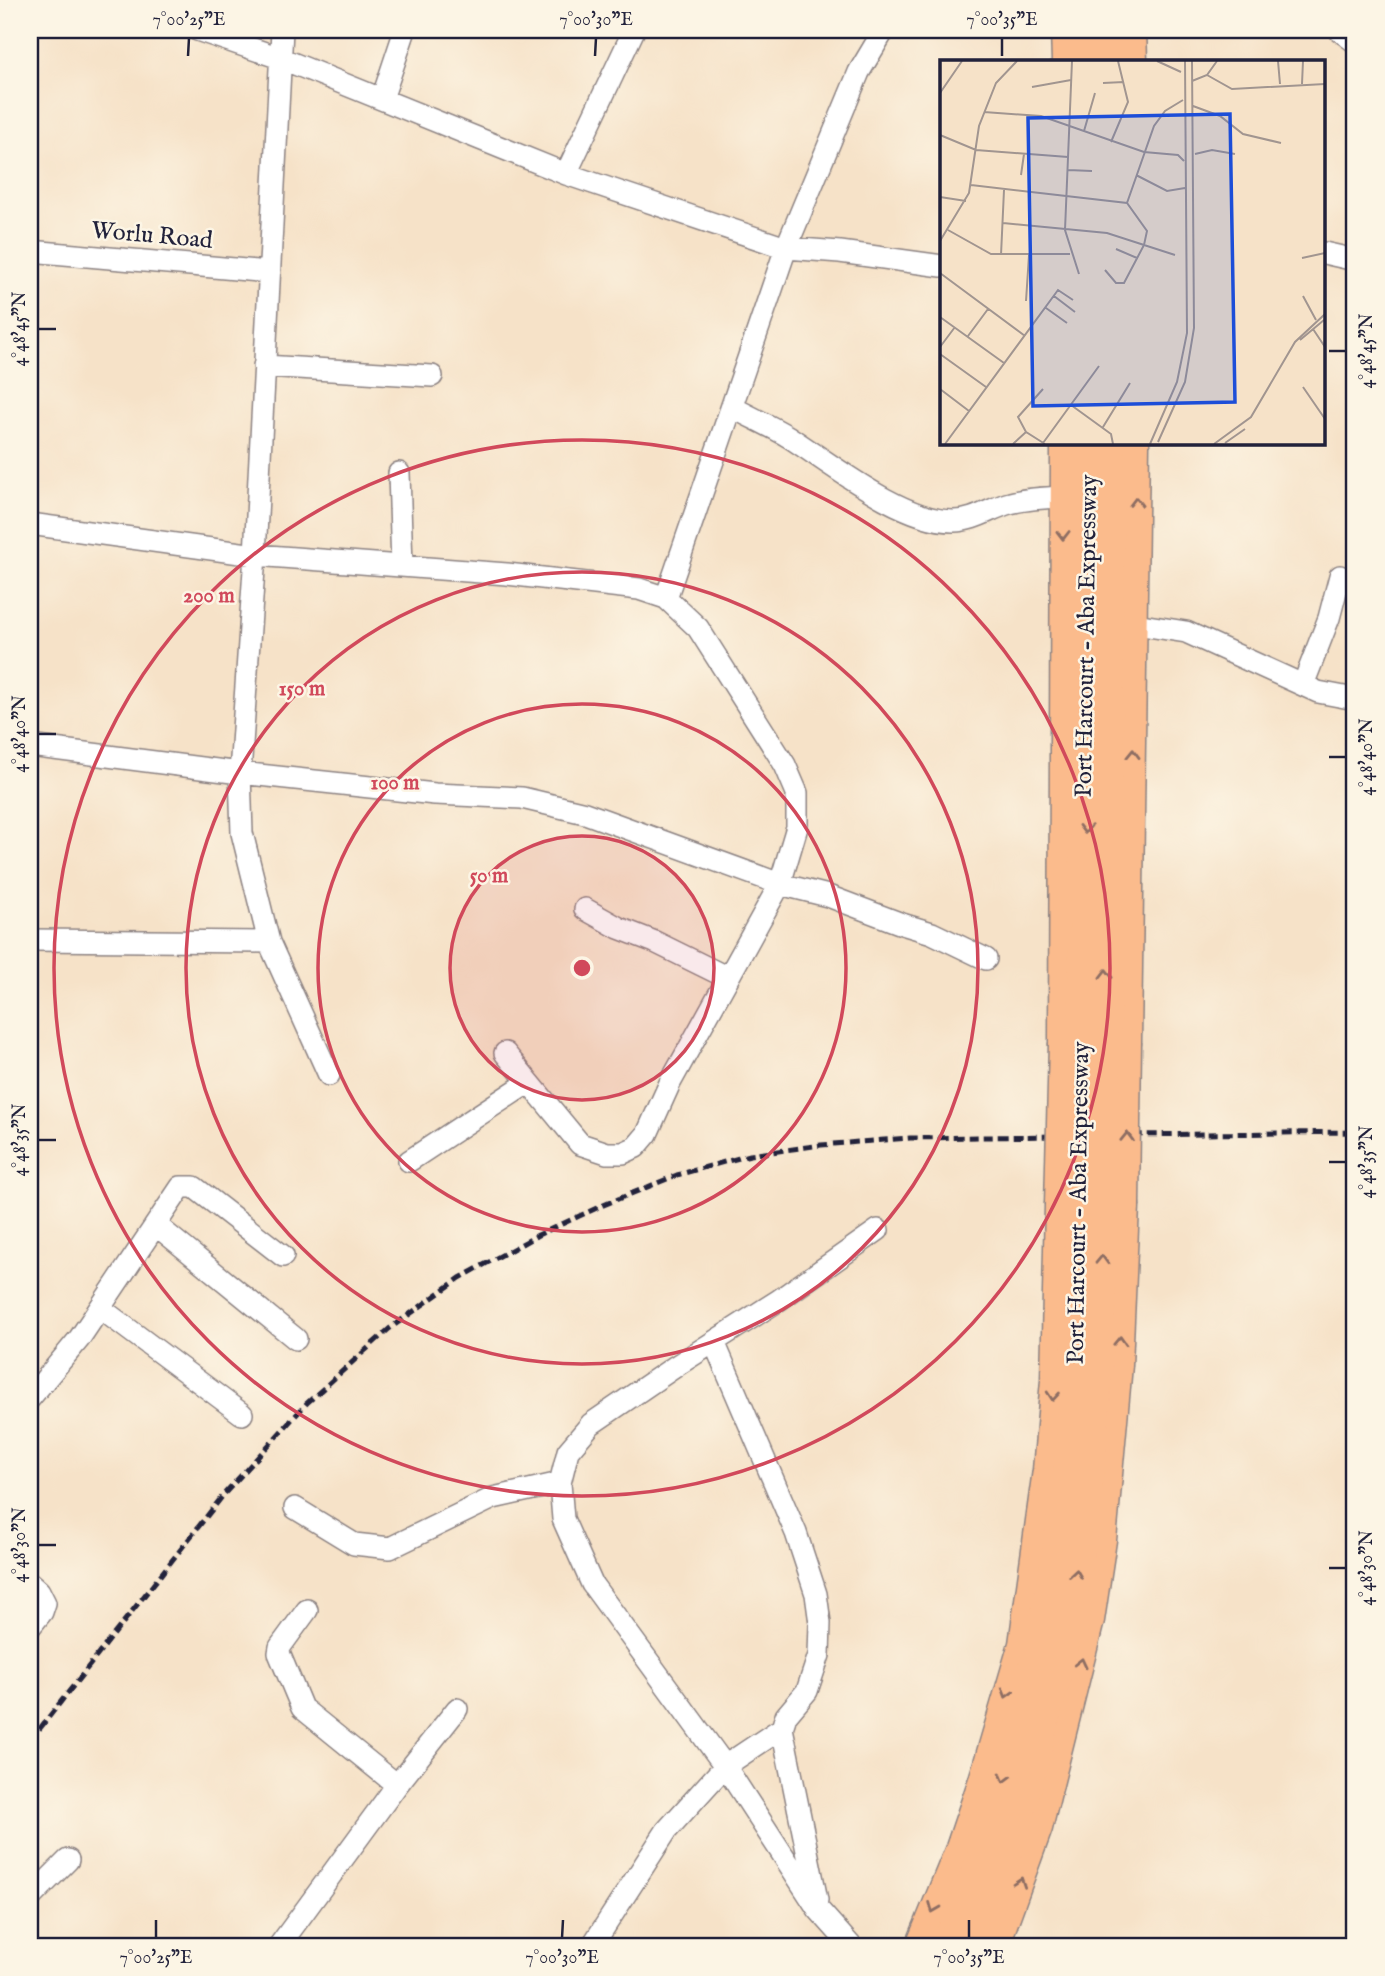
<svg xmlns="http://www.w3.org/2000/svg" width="1385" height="1976" viewBox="0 0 1385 1976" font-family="'IM FELL English',serif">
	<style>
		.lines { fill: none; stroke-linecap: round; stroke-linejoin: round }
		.minor-casing { stroke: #8c8282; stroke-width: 24 }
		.major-casing { stroke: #8c8282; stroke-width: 29 }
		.highway-casing { stroke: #8c8282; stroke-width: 32 }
		.minor { stroke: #fff; stroke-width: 21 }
		.major { stroke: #fbbb8c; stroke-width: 26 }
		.highway { stroke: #fbbb8c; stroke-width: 30 }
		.rail { stroke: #22223b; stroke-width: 5; stroke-dasharray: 10 5; stroke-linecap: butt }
		.major-bridge-casing { stroke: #8c8282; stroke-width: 29; stroke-linecap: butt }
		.highway-bridge-casing { stroke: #8c8282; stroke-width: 32; stroke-linecap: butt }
		.major-bridge { stroke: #fbbb8c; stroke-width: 26 }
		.highway-bridge { stroke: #fbbb8c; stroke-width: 30 }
		.oneway { stroke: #8e6e64 }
		.ticks { fill: none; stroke: #22223b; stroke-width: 2.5 }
		.ring { fill: none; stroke: #d1495b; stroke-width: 3.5 }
		.labels { text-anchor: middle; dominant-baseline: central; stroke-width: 5; stroke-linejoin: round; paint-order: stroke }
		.street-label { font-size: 24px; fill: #22223b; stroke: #fcf5e5 }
		.inset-road { fill: none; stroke: #a19590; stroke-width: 2 }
		.view { fill: #1d4ed8; fill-opacity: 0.15; stroke: #1d4ed8; stroke-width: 3.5 }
		.inset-edge { fill: none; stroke: #22223b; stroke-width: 3.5 }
		.centre { fill: #d1495b; stroke: #fcf5e5; stroke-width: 3.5 }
		.ring-label { font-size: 21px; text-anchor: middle; font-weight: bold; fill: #d1495b; stroke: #fcf5e5; stroke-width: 5; stroke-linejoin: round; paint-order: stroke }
		.neatline { fill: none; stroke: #22223b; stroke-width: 2.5 }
		.ticks-label { font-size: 18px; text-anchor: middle; fill: #22223b }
	</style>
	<rect width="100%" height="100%" fill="#fcf5e5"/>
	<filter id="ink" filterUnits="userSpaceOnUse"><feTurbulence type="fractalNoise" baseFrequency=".0143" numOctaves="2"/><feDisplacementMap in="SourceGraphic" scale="14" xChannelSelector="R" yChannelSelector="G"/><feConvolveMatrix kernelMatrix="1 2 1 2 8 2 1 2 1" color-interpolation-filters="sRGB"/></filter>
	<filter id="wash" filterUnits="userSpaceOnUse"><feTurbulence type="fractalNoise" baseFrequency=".00686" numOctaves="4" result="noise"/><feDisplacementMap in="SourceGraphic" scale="28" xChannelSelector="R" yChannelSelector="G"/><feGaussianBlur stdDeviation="1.57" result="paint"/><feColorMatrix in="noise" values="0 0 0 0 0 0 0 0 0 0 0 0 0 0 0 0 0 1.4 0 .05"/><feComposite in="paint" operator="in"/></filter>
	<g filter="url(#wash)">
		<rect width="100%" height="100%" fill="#f6e2c8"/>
	</g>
	<g filter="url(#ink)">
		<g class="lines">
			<g class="minor-casing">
				<path id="minor" d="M197,30L280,58L566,174L786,248L840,252L942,266
					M282,30L255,555L240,773L242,833L269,942L329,1075
					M1339,30L1355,42
					M382,99L405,30
					M566,174L634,30
					M30,251L269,272
					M1324,253L1355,260
					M264,366L432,376
					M732,407C750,417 771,426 789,437C831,464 903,522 954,521C975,521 991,508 1010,503C1027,498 1045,498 1063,497
					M399,473L402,566
					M30,524L255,555L507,574L639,589L666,598L698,628L785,765L797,793V827L780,884L670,1083L647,1134L636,1147L623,1153H607L580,1144L505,1053
					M666,598L786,248L859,72L884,30
					M1135,624L1186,632L1318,692L1355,699
					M1303,685L1329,618L1340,576
					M30,746L240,773L435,794L522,798L585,813L780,884L828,896L902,924L932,933L986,959
					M585,909L619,928L655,942L728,978
					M30,940L269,942
					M409,1161L529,1082
					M156,1225L296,1339
					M100,1308L242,1414
					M714,1342L796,1533L816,1594L820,1623L819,1655L807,1691L786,1716L782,1728L817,1900
					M30,1398L79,1339L181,1187H194L283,1256
					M295,1508L354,1544L390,1548L493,1498L560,1483
					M30,1583L39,1591L45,1603L42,1612L30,1627
					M307,1610L280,1647L279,1653L302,1708L397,1785
					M30,1898L68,1860
					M279,1946L397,1785L457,1709
					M592,1946L667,1830L725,1766L782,1728
					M851,1946L818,1909L725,1766L592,1584L563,1519L560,1483L568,1451L591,1424L676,1366L779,1300L878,1230"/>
			</g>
			<g class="major-casing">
				<path id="major" d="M1064,30L1065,61
					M1133,30L1134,61
					M1128,1042L1136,443
					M1062,1043L1064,443
					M919,1946L959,1848L982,1780L1022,1644L1046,1470L1054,1380L1058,1205
					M996,1946L1039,1828L1091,1620L1103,1540L1119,1365L1126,1206"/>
			</g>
			<g class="highway-casing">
				<path id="highway" d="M1089,30V61
					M1110,30L1111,61
					M1083,1043L1089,443
					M1106,1043L1110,443
					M946,1946C962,1909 978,1871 990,1832C1017,1747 1038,1657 1054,1569C1076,1449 1079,1325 1080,1203
					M973,1946C1000,1884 1019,1820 1035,1755C1050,1699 1066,1642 1075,1584C1095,1459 1100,1331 1104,1204"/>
			</g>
			<use href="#minor" class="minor"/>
			<use href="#major" class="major"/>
			<use href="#highway" class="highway"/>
			<path class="rail" d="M30,1741L225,1493L307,1403L389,1329L460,1278L538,1235L601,1206L677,1175L750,1155L821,1145L910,1138L1355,1132"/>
			<g class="major-bridge-casing">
				<path id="major-bridge" d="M1058,1205L1062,1043
					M1126,1206L1128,1042"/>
			</g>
			<g class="highway-bridge-casing">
				<path id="highway-bridge" d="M1080,1203L1083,1043
					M1104,1204L1106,1043"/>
			</g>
			<use href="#major-bridge" class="major-bridge"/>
			<use href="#highway-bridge" class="highway-bridge"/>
		</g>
		<defs><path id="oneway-chevron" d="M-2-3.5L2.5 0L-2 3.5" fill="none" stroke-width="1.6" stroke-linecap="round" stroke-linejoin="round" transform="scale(1.75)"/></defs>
		<g class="oneway">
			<use href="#oneway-chevron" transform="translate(1136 502) rotate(-90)"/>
			<use href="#oneway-chevron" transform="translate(1063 535) rotate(90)"/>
			<use href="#oneway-chevron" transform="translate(1133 754) rotate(-89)"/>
			<use href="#oneway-chevron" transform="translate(1085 829) rotate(91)"/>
			<use href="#oneway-chevron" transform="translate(1106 974) rotate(-90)"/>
			<use href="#oneway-chevron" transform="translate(1127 1137) rotate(-89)"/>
			<use href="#oneway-chevron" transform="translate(1102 1260) rotate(-88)"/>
			<use href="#oneway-chevron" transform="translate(1120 1341) rotate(-88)"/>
			<use href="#oneway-chevron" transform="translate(1053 1396) rotate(95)"/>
			<use href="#oneway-chevron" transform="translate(1076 1574) rotate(-82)"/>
			<use href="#oneway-chevron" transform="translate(1081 1663) rotate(-77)"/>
			<use href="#oneway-chevron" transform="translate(1007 1693) rotate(107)"/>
			<use href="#oneway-chevron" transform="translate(1005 1778) rotate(105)"/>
			<use href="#oneway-chevron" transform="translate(1020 1882) rotate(-71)"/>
			<use href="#oneway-chevron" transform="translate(934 1908) rotate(112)"/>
		</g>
	</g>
	<path class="ticks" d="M188,56L189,38M595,56L596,38M1002,56V38M38,329H56M1329,351H1346M38,734H56M1329,757H1346M38,1140H56M1329,1162H1346M38,1545H56M1329,1568H1346M156,1938V1920M562,1938L563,1920M969,1938V1920"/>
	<circle cx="582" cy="968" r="132" fill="#d1495b" fill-opacity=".12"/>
	<g class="ring">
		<circle cx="582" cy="968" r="132"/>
		<circle cx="582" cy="968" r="264"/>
		<circle cx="582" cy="968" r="396"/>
		<circle cx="582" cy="968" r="528"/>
	</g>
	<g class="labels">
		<g class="street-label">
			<text transform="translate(152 236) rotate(5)">Worlu Road</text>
			<text transform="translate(1087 636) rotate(-89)">Port Harcourt - Aba Expressway</text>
			<text transform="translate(1079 1203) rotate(-89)">Port Harcourt - Aba Expressway</text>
		</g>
	</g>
	<g transform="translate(940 60)">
		<rect width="385" height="385" fill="#f6e2c8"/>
		<path class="inset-road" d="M132,1L125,170L139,214M217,1L241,12M338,1L340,24M267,15L292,29L385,24M252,21L267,15L277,1M163,23L184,22M362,24L363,1M92,27L131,20M0,33L22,1M253,46L280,56L303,74L341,83M44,52L101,56L204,92L238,95L244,101M144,71L155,33M0,75L36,90L128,97M171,82L188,42L178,1M255,94L272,90L295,94M128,110L152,111M81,115L84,94M196,115L227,131L245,128M31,125L187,143L207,171L204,185L184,223H176L165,210M0,137L26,141M187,143L214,66L225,51L243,40M63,163L167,173L235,195M8,170L51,194H130M0,181L29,133L39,66L56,23L77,1M176,189L197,198M61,195L64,130M362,198L385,193M0,213L85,276M114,236L135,252M363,236L376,260M86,241L89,195M106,248L127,263M0,257L64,303M373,269L385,287M28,276L48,249M360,280L384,260M0,287L15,267M0,294L46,327M363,327L385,359M0,329L29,351M131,345L171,374L173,384M163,367L190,323M86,372L78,357L103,329M218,382L245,322L254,268L252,1M103,383L159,306M285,383L305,369M5,384L118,230L133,240M73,384L86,372L105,384M210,384L237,322L247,273L245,1M274,384L311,357L355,282L385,254"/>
		<path class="view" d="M290,54L295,342L93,346L88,58Z"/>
		<rect width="385" height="385" class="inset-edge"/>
	</g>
	<circle cx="582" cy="968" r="10" class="centre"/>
	<g class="ring-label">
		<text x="209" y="602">200 m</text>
		<text x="302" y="695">150 m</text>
		<text x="395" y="789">100 m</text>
		<text x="489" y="882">50 m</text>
	</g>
	<rect width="1385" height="1976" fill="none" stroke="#fcf5e5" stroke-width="77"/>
	<rect x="38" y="38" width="1308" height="1900" class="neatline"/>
	<g class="ticks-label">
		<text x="189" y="25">7°00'25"E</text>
		<text x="596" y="25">7°00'30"E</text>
		<text x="1002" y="25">7°00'35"E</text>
		<text transform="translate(19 329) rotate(-90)" y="6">4°48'45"N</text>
		<text transform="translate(1366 351) rotate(-90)" y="6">4°48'45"N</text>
		<text transform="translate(19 734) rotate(-90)" y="6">4°48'40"N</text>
		<text transform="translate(1366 757) rotate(-90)" y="6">4°48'40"N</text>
		<text transform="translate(19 1140) rotate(-90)" y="6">4°48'35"N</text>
		<text transform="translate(1366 1162) rotate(-90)" y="6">4°48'35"N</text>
		<text transform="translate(19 1545) rotate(-90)" y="6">4°48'30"N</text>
		<text transform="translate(1366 1568) rotate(-90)" y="6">4°48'30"N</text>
		<text x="156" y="1963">7°00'25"E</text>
		<text x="562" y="1963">7°00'30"E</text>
		<text x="969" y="1963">7°00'35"E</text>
	</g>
</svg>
